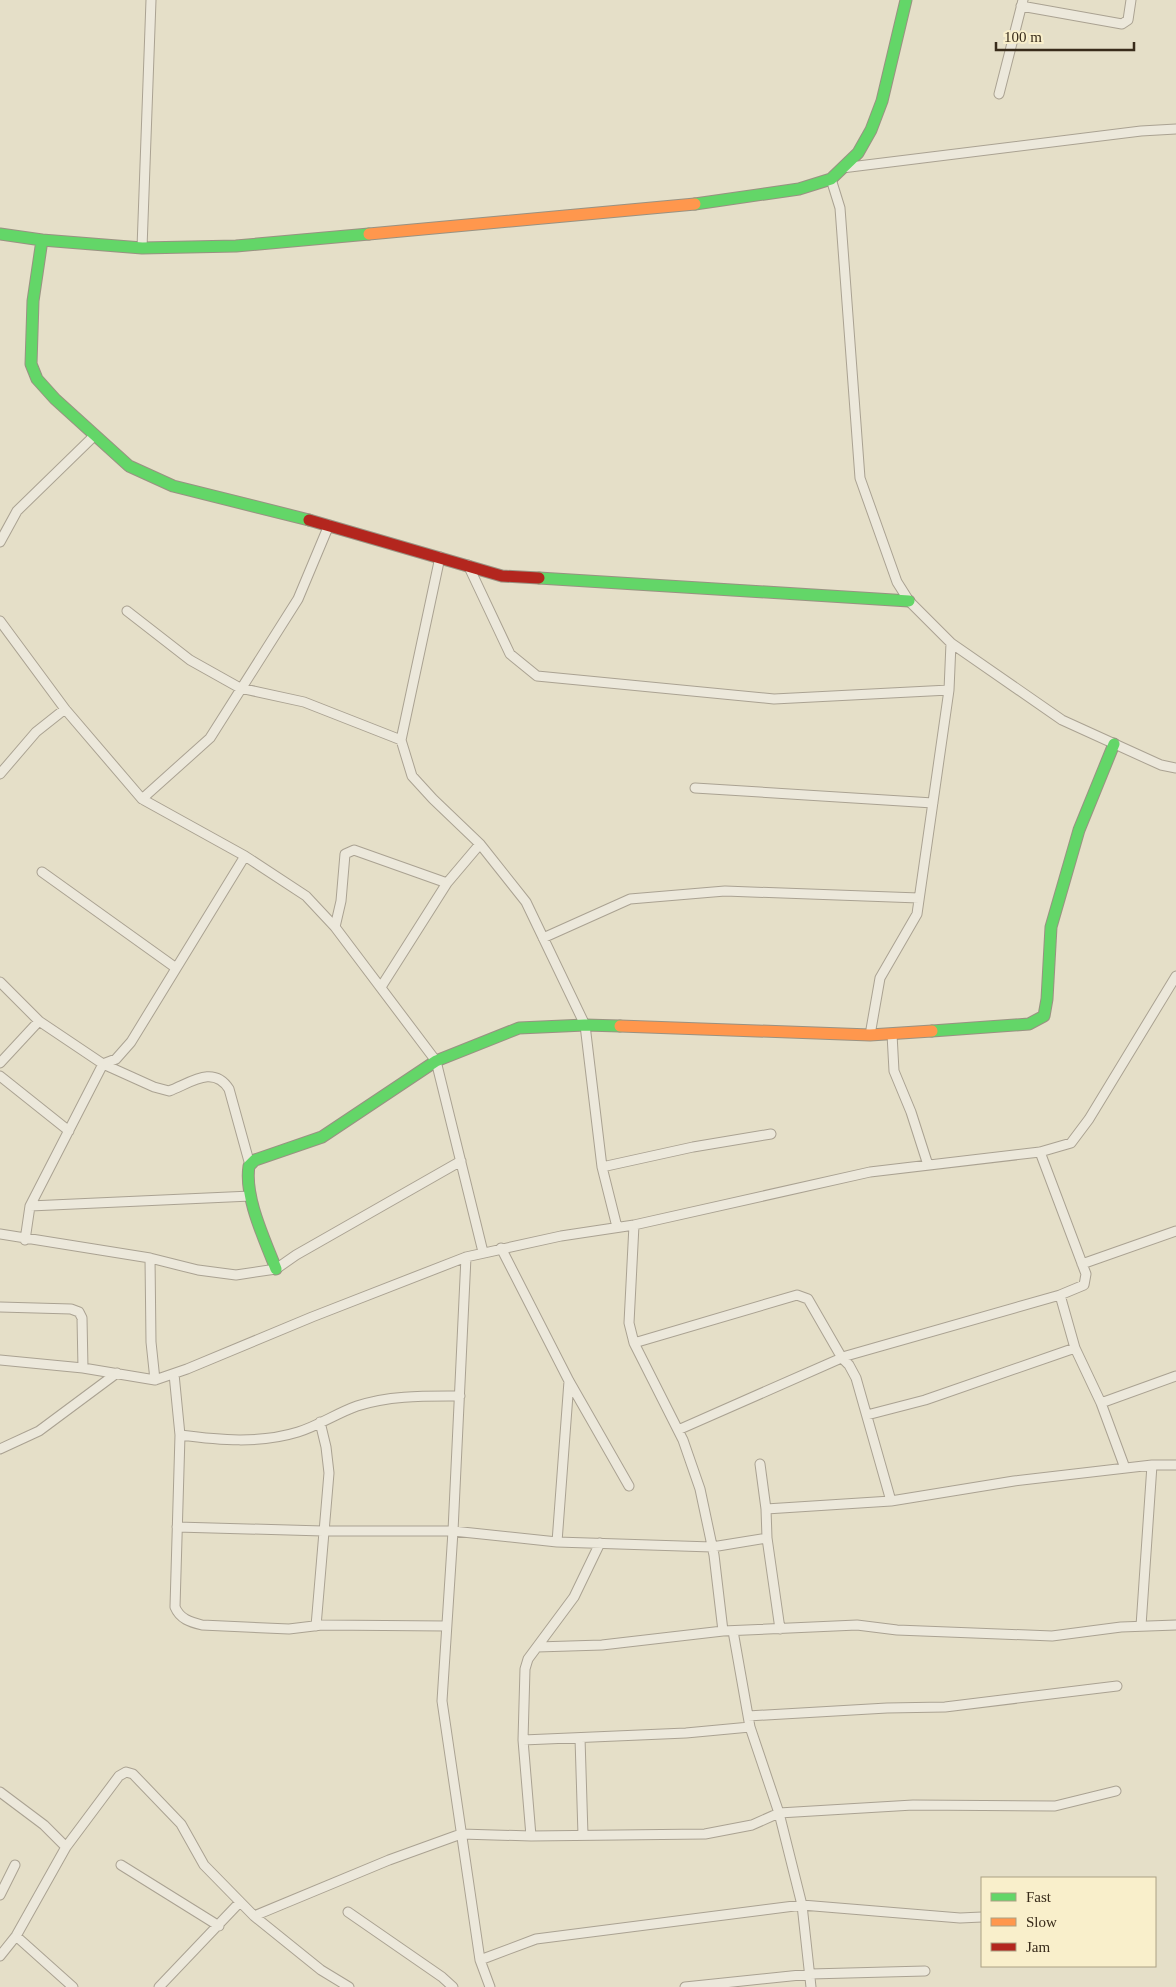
<svg xmlns="http://www.w3.org/2000/svg" width="1176" height="1987" viewBox="0 0 1176 1987" font-family="'Times New Roman',serif">
	<style>
		.lines { fill: none; stroke-linecap: round; stroke-linejoin: round }
		.street-casing { stroke: #aaa292; stroke-width: 11 }
		.fast-casing { stroke: #999282; stroke-width: 13 }
		.slow-casing { stroke: #999282; stroke-width: 13 }
		.jam-casing { stroke: #999282; stroke-width: 13 }
		.street { stroke: #ece8db; stroke-width: 9 }
		.fast { stroke: #63d668; stroke-width: 11 }
		.slow { stroke: #ff974d; stroke-width: 11 }
		.jam { stroke: #b3261e; stroke-width: 11 }
	</style>
	<rect width="100%" height="100%" fill="#e5dfc8"/>
	<g class="lines">
		<g class="street-casing">
			<path id="street" d="M1021,6L1122,24L1128,20L1131,0
				M999,94L1023,0
				M842,168L1141,131L1176,129
				M831,179L840,208L860,478L897,582L909,601L951,643L1062,720L1161,765L1176,768
				M142,248L151,0
				M0,542L17,511L95,435
				M440,557L401,740L412,776L433,799L480,844L526,902L585,1025L602,1167L617,1227
				M468,565L510,654L537,676L774,699L949,690
				M127,611L190,660L240,688L304,702L401,740
				M0,621L65,709L142,799L245,856L306,896L335,927L436,1061L483,1252
				M0,774L36,732L65,709
				M695,788L933,803
				M142,799L210,738L298,599L329,525
				M42,872L176,968
				M335,927L341,901L345,854L354,850L447,883
				M543,938L630,899L725,891L919,898
				M0,982L39,1021L103,1064L154,1087L169,1091C189,1084 213,1064 229,1089L250,1165
				M381,987L447,883L480,844
				M892,1034L894,1071L911,1112L928,1165
				M870,1035L880,978L917,914L949,690L951,643
				M0,1063L39,1021
				M0,1076L69,1131
				M602,1167L693,1147L771,1134
				M30,1206L251,1196
				M634,1225L629,1323L634,1343L683,1440L700,1489L714,1555L723,1631
				M0,1234L150,1258
				M25,1240L30,1206L103,1064L116,1059L131,1042L245,856
				M501,1248L569,1381L629,1486
				M466,1257L453,1531L442,1701L480,1960L490,1987
				M1082,1264L1176,1231
				M1060,1295L1075,1348L1101,1403L1125,1468
				M0,1307L71,1309L79,1312L82,1318L83,1368
				M634,1343L797,1295L808,1299L842,1358L849,1365L856,1378L891,1501
				M0,1360L83,1368L155,1380L151,1342L150,1258L198,1270L236,1275L276,1269L296,1255L461,1161
				M174,1374L180,1435C219,1440 259,1444 298,1432C318,1426 337,1413 357,1406C390,1395 426,1396 460,1396
				M155,1380L187,1369L312,1317L466,1257L561,1236L634,1225L870,1172L1040,1152L1071,1143L1089,1119L1176,976
				M1101,1403L1176,1376
				M867,1415L925,1400L1075,1348
				M678,1430L846,1356L1060,1295L1084,1285L1086,1274L1040,1152
				M180,1435L175,1607C180,1619 190,1622 202,1625L289,1629L322,1625L446,1626
				M0,1449L39,1431L117,1373
				M760,1464L766,1509L767,1538L780,1629
				M766,1509L891,1501L1014,1481L1152,1465H1176
				M177,1527L323,1531H453L557,1542L712,1547L767,1538
				M557,1542L569,1381
				M316,1626L329,1473L326,1447L320,1422
				M1141,1626L1152,1465
				M733,1631L750,1727L779,1813L802,1905L811,1987
				M537,1647L602,1645L723,1631L857,1625L897,1630L1052,1636L1121,1627L1176,1625
				M748,1716L887,1708L945,1707L1117,1686
				M580,1738L583,1835
				M523,1740L686,1733L750,1727
				M0,1792L44,1825L66,1847
				M531,1836L523,1740L525,1669L528,1659L574,1597L600,1543
				M121,1865L219,1926
				M0,1895L15,1865
				M348,1912L442,1977L453,1987
				M254,1916L389,1860L461,1834L531,1836L705,1834L752,1825L779,1813L913,1805L1055,1806L1116,1791
				M16,1936L73,1987
				M0,1956L16,1936L66,1847L119,1776L126,1772L133,1774L181,1824L204,1865L254,1916L321,1970L349,1987
				M480,1960L536,1939L802,1905L960,1918L982,1917
				M159,1987L240,1902
				M685,1987L810,1974L925,1971"/>
		</g>
		<g class="fast-casing">
			<path id="fast" d="M695,204L799,189L831,179L858,153L871,130L882,101L906,0
				M0,234L42,240L142,248L236,246L369,234
				M42,240L33,301L31,364L37,379L55,399L129,466L173,486L309,520
				M539,578L909,601
				M932,1031L1029,1024L1044,1016L1047,999L1051,927L1079,830L1114,744
				M276,1269C265,1240 244,1197 249,1166L255,1160L322,1137L436,1061L519,1028L585,1025L620,1026"/>
		</g>
		<g class="slow-casing">
			<path id="slow" d="M369,234L695,204
				M620,1026L870,1035L932,1031"/>
		</g>
		<g class="jam-casing">
			<path id="jam" d="M309,520L502,576L539,578"/>
		</g>
		<use href="#street" class="street"/>
		<use href="#fast" class="fast"/>
		<use href="#slow" class="slow"/>
		<use href="#jam" class="jam"/>
	</g>
	<rect x="981" y="1877" width="175" height="90" fill="#f9efcb" stroke="#aca184"/>
	<rect x="991" y="1893" width="25" height="8" fill="#63d668" stroke="#aca184"/>
	<text x="1026" y="1902" font-size="15" fill="#382b1a">Fast</text>
	<rect x="991" y="1918" width="25" height="8" fill="#ff974d" stroke="#aca184"/>
	<text x="1026" y="1927" font-size="15" fill="#382b1a">Slow</text>
	<rect x="991" y="1943" width="25" height="8" fill="#b3261e" stroke="#aca184"/>
	<text x="1026" y="1952" font-size="15" fill="#382b1a">Jam</text>
	<path d="M996 42v8h138v-8" fill="none" stroke="#382b1a" stroke-width="2.5"/>
	<text x="1004" y="42" font-size="15" fill="#382b1a" stroke="#f9efcb" stroke-width="4" paint-order="stroke">100 m</text>
</svg>
